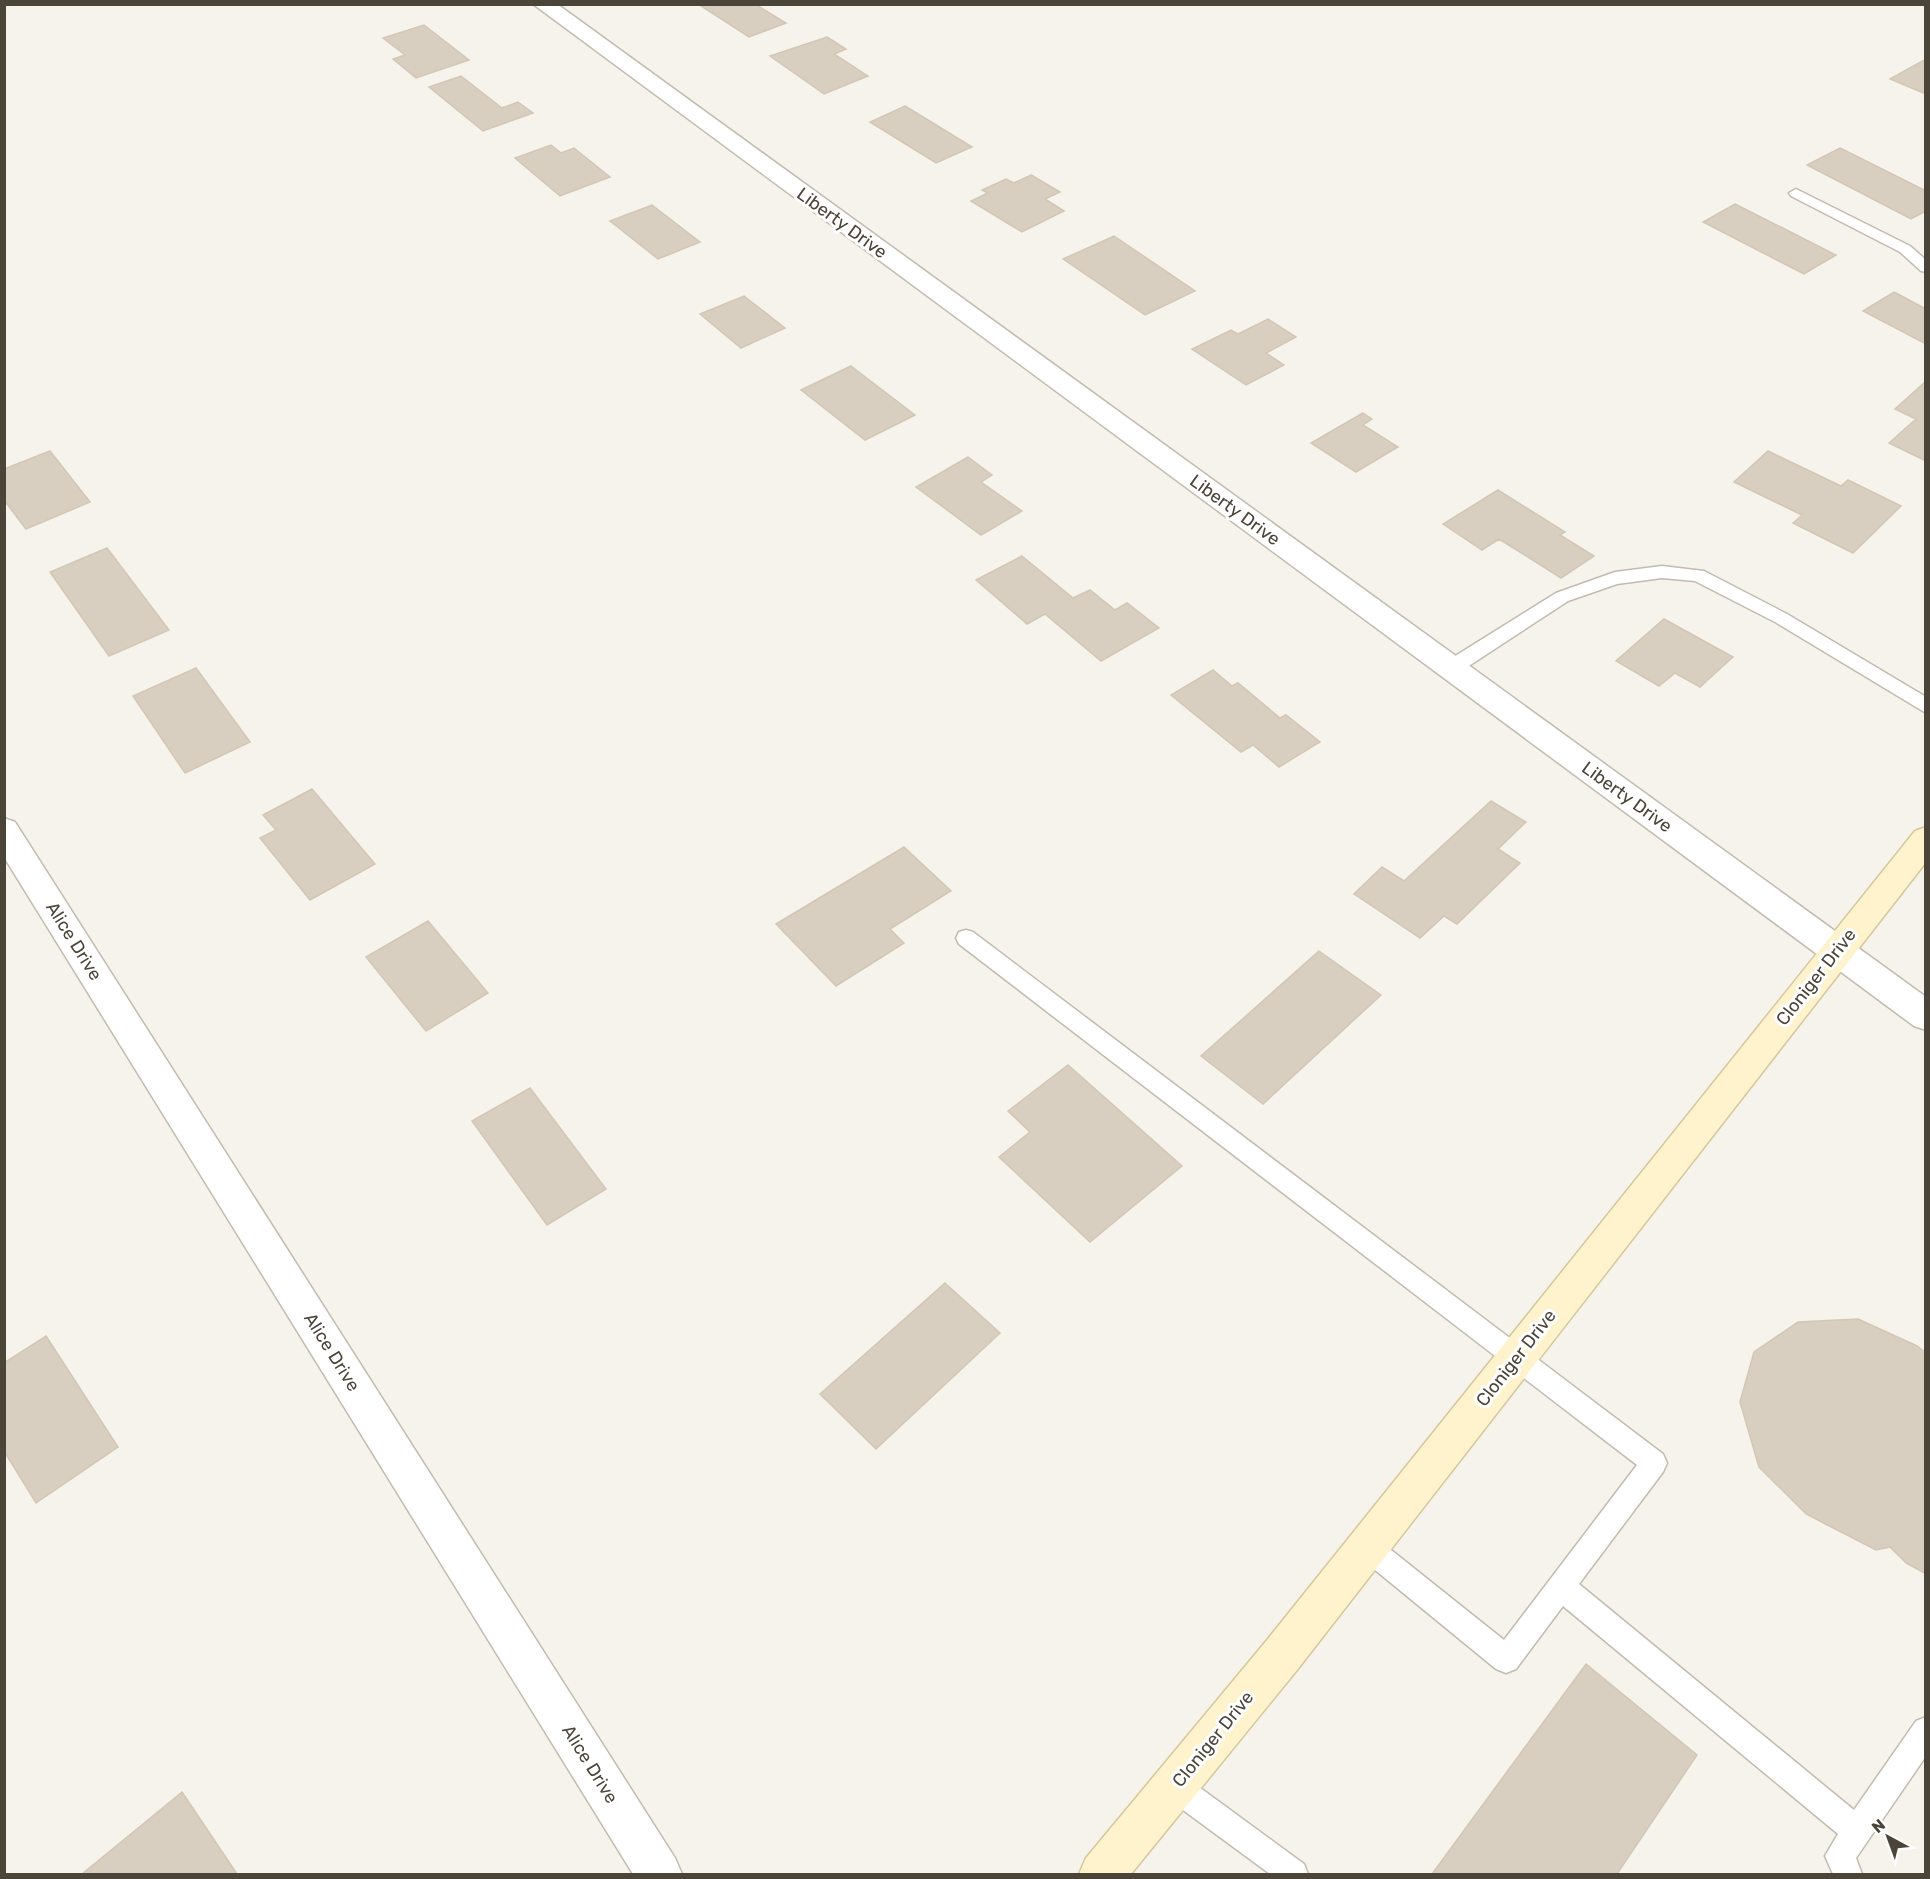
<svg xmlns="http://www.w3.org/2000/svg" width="1930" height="1879" viewBox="0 0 1930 1879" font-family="Rubik,sans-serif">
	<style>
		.building { fill: #d8cfc1; stroke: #d3c7b4; stroke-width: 1.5 }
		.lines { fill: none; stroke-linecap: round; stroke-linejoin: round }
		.service-casing { stroke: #c2bbae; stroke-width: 3 }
		.minor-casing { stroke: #c2bbae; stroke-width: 3 }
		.tertiary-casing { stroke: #c2bbae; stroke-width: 3 }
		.secondary-casing { stroke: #d6c79b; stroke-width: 3 }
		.service { fill: #fff; fill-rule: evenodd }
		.minor { fill: #fff; fill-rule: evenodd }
		.tertiary { fill: #fff; fill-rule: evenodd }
		.secondary { fill: #fff3cd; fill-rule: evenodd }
		.labels { text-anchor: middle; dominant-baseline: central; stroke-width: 6; stroke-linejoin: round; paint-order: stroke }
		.street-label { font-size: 18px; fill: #4b4439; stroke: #fff }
	</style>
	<rect width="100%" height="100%" fill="#f6f3ec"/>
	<path class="building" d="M698,4H755L786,23L749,37Z
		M424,25L469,60L416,78L393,59L405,55L383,38Z
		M827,37L846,49L834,54L868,76L824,94L770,56Z
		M1926,59V94L1890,79Z
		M461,76L502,108L518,102L533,113L483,131L429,87Z
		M905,106L972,147L936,163L870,122Z
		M551,145L561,153L574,148L610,177L560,196L515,158Z
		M1840,148L1926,191V211L1911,219L1807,165Z
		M1031,175L1060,192L1045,199L1064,211L1022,232L971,201L988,193L982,190L1006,179L1014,183Z
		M1735,204L1836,255L1804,274L1703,222Z
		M652,205L700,242L658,259L610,221Z
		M1114,236L1195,291L1145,315L1063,259Z
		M1894,292L1926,309V344L1863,311Z
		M744,296L785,328L741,348L700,314Z
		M1268,319L1296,337L1266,353L1284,365L1246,385L1192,349L1231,330L1238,334Z
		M851,366L915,415L865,440L801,390Z
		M1924,383L1926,384V461L1889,443L1916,419L1895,409Z
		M1363,413L1372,419L1363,425L1398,447L1356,472L1311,443Z
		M50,451L90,502L26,529L4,500V469Z
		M1768,451L1841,486L1848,480L1901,506L1853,553L1793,523L1802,515L1734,482Z
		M968,457L992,475L981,482L1022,511L981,535L916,487Z
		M1498,490L1565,532L1560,535L1594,556L1561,578L1499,539L1482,550L1443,524Z
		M107,548L169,630L109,656L50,572Z
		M1022,556L1073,598L1090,590L1115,610L1127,603L1159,628L1101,661L1045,614L1027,624L976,580Z
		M1664,619L1733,657L1700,687L1675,673L1659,686L1616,661Z
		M196,668L250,742L185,773L133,696Z
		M1213,670L1232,686L1238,683L1280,718L1286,715L1320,742L1279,767L1253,745L1241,752L1171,695Z
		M312,789L375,864L310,900L260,838L276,830L263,815Z
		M1491,801L1526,822L1498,849L1520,863L1457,924L1444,916L1420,938L1354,894L1382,867L1404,881Z
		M904,847L951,891L890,929L904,943L836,986L776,924Z
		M428,921L488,993L426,1031L366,957Z
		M1319,951L1381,995L1263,1104L1201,1056Z
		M1068,1065L1182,1166L1090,1242L999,1157L1030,1132L1008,1111Z
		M530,1088L606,1189L547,1225L472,1121Z
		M945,1283L1000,1333L876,1449L820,1394Z
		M1858,1319L1917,1346L1926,1353V1574L1906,1563L1890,1547L1876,1550L1806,1514L1759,1467L1740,1402L1754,1352L1798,1322Z
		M46,1336L118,1447L36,1503L4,1451V1363Z
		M1586,1664L1697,1755L1617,1874H1432Z
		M182,1792L237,1874H82Z"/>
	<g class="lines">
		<g class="service-casing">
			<path id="service" d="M1796,189L1910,246L1926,260V272L1921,271L1900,252L1791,196L1789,193Z
				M1662,566L1704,571L1787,614L1926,697V713L1775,622L1695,581L1662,578L1617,584L1568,601L1458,673L1451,674L1444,673L1442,668L1444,663L1556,593L1615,572Z
				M966,930L973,932L1663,1454L1667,1463L1663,1472L1579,1584L1854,1810L1916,1721L1926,1717V1756L1856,1858L1862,1874H1833L1825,1856L1838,1834L1563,1606L1516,1669L1506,1673L1496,1669L1358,1556L1354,1547L1358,1538L1367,1534L1376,1538L1504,1640L1637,1465L959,944L956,938L959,932Z
				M1174,1772L1184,1776L1304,1864L1308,1874H1270L1164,1796L1160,1786L1164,1776Z"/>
		</g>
		<g class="minor-casing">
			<path id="minor" d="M4,818L15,822L675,1858L682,1874H633L4,857Z"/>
		</g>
		<g class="tertiary-casing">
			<path id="tertiary" d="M533,4H557L1926,997V1030L1914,1026Z"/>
		</g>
		<g class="secondary-casing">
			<path id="secondary" d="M1926,827V862L1297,1670L1131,1874H1079L1086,1858L1267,1640L1915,831Z"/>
		</g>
		<use href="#service" class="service"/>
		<use href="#minor" class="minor"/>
		<use href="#tertiary" class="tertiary"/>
		<use href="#secondary" class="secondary"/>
	</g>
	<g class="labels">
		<g class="street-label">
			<text transform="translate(842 223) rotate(36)">Liberty Drive</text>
			<text transform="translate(1235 510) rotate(36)">Liberty Drive</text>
			<text transform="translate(1627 797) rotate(36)">Liberty Drive</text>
			<text transform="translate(74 941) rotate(58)">Alice Drive</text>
			<text transform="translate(1816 977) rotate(-52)">Cloniger Drive</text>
			<text transform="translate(332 1352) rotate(58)">Alice Drive</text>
			<text transform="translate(1516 1358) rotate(-52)">Cloniger Drive</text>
			<text transform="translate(1213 1739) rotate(-51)">Cloniger Drive</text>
			<text transform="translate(590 1764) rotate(58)">Alice Drive</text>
		</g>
	</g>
	<rect width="1930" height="1879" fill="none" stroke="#4b4439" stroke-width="12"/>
	<g transform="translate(1888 1837) rotate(319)" stroke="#ffffff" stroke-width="4.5" paint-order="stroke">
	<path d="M0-4.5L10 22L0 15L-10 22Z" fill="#4b4439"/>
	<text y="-9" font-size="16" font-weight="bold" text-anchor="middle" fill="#4b4439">N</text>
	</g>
</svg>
